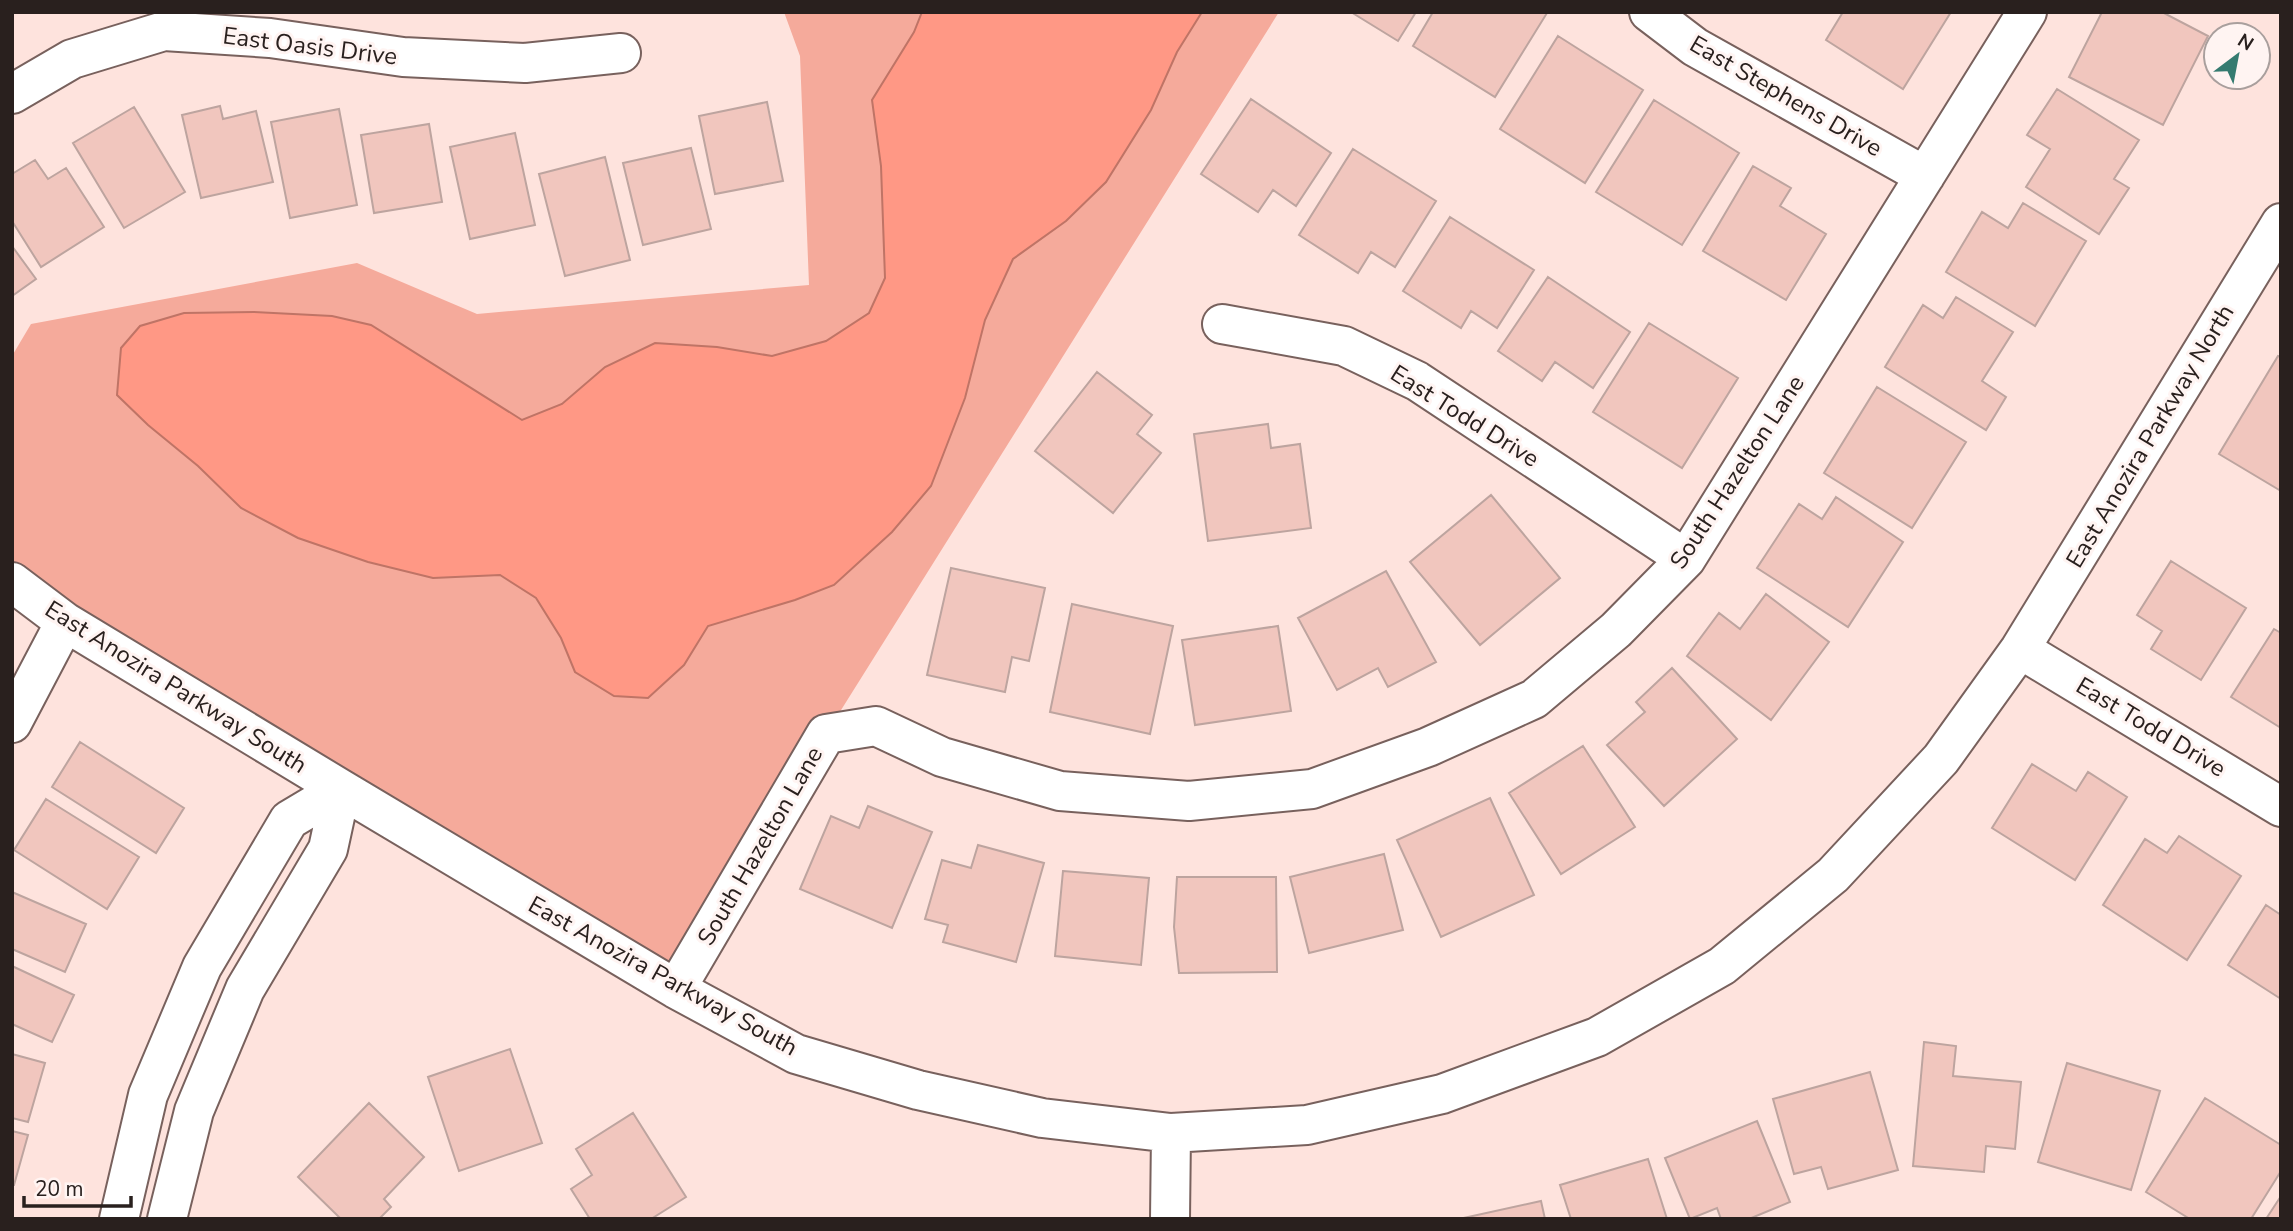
<svg xmlns="http://www.w3.org/2000/svg" width="2293" height="1231" viewBox="0 0 2293 1231" font-family="'Nunito Sans',sans-serif">
	<style>
		.green { fill: #f5aa9b }
		.water { fill: #ff9885; stroke: #bf7466; stroke-width: 2 }
		.building { fill: #f1c6be; stroke: #bda49f; stroke-width: 2 }
		.lines { fill: none; stroke-linecap: round; stroke-linejoin: round }
		.minor-casing { stroke: #78615d; stroke-width: 42 }
		.minor { stroke: #fff; stroke-width: 38 }
		.labels { text-anchor: middle; dominant-baseline: central; stroke-width: 6; stroke-linejoin: round; paint-order: stroke }
		.street-label { font-size: 24px; fill: #29201e; stroke: #fff4f2 }
	</style>
	<rect width="100%" height="100%" fill="#fee3dd"/>
	<path class="green" d="M784,12H1279L826,734L676,989L12,582V356L31,324L357,263L477,314L809,285L800,56Z"/>
	<path class="water" d="M922,12H1202L1177,52L1151,110L1106,182L1066,221L1013,259L985,320L965,398L931,486L892,532L834,585L795,600L708,626L684,665L648,698L614,696L575,672L561,638L536,598L500,575L433,578L368,562L298,538L241,508L198,466L148,425L117,395L121,348L140,326L184,313L254,312L332,316L371,325L522,420L562,404L605,367L655,343L717,347L772,356L826,341L869,313L885,278L881,166L872,100L914,32Z"/>
	<path class="building" d="M1351,12H1416L1398,41Z
		M1433,12H1546L1547,13L1495,97L1413,46Z
		M1843,12H1951L1903,89L1826,40Z
		M2102,12H2162L2208,36L2163,125L2069,77Z
		M1558,36L1643,90L1585,183L1500,129Z
		M2057,89L2139,140L2114,179L2129,188L2099,234L2026,187L2050,149L2027,135Z
		M1251,99L1331,153L1296,206L1273,190L1258,212L1201,174Z
		M1654,100L1739,153L1682,245L1596,192Z
		M767,102L783,181L715,194L699,116Z
		M220,106L223,119L256,111L273,182L201,198L182,115Z
		M134,107L185,192L124,228L73,143Z
		M339,109L357,205L290,218L271,122Z
		M429,124L442,202L374,213L361,135Z
		M515,133L535,225L470,239L450,147Z
		M691,148L711,229L643,245L623,163Z
		M1353,149L1436,201L1395,267L1371,252L1358,273L1299,235Z
		M605,157L630,260L565,276L539,174Z
		M35,160L48,179L66,168L104,227L41,267L12,221V174Z
		M1753,166L1791,188L1780,206L1826,234L1786,300L1703,251Z
		M2023,203L2086,241L2035,326L1946,272L1982,212L2008,228Z
		M1450,217L1534,270L1497,328L1471,311L1461,328L1403,291Z
		M12,246L36,279L12,296Z
		M1548,277L1630,332L1593,388L1555,362L1542,381L1498,351Z
		M1956,297L2013,332L1982,381L2006,397L1986,430L1885,367L1923,305L1943,318Z
		M1649,323L1738,378L1682,468L1593,412Z
		M2278,356L2281,357V491L2219,454Z
		M1097,372L1152,415L1137,434L1161,453L1113,513L1035,451Z
		M1877,387L1966,442L1912,528L1824,473Z
		M1268,424L1271,448L1300,444L1311,528L1208,541L1194,434Z
		M1491,495L1560,578L1480,645L1410,562Z
		M1836,497L1903,542L1848,627L1757,568L1799,504L1822,519Z
		M2171,561L2246,608L2201,680L2151,649L2162,631L2137,615Z
		M951,568L1045,588L1029,661L1012,657L1005,692L927,675Z
		M1386,571L1436,662L1388,687L1378,668L1337,690L1298,618Z
		M1766,594L1829,642L1771,720L1687,656L1719,613L1740,629Z
		M1072,604L1173,626L1150,734L1050,712Z
		M1278,626L1291,711L1195,725L1182,640Z
		M2274,629L2281,633V728L2231,697Z
		M1672,668L1737,739L1664,806L1607,745L1645,712L1636,702Z
		M80,742L184,808L156,853L52,787Z
		M1583,746L1635,827L1561,874L1509,793Z
		M2032,764L2076,791L2088,772L2127,797L2075,880L1992,828Z
		M1490,798L1534,895L1441,937L1397,840Z
		M46,799L139,857L107,909L14,850Z
		M868,806L932,832L892,928L800,889L831,816L859,828Z
		M2179,836L2241,876L2187,960L2103,905L2145,839L2167,853Z
		M978,845L1044,863L1016,962L943,942L948,925L925,919L942,860L971,868Z
		M1384,854L1403,930L1309,953L1290,877Z
		M1063,871L1149,878L1141,965L1055,956Z
		M1177,877H1276L1277,972L1179,973L1174,927Z
		M12,892L86,924L65,972L12,949Z
		M2266,905L2281,915V999L2228,965Z
		M12,966L74,995L52,1042L12,1024Z
		M1924,1042L1956,1046L1953,1076L2021,1082L2015,1149L1986,1146L1984,1172L1913,1166Z
		M510,1049L542,1143L459,1171L428,1077Z
		M12,1054L45,1063L28,1122L12,1118Z
		M2067,1063L2160,1091L2131,1190L2038,1162Z
		M1870,1072L1898,1170L1828,1189L1821,1167L1794,1174L1773,1099Z
		M2205,1098L2281,1145V1171L2251,1219H2190L2146,1192Z
		M369,1103L424,1157L384,1199L391,1207L379,1219H341L298,1177Z
		M633,1113L686,1197L651,1219H590L571,1189L592,1175L576,1149Z
		M1757,1121L1790,1202L1749,1219H1721L1717,1208L1690,1219L1665,1158Z
		M12,1131L28,1135L14,1185H12Z
		M1648,1159L1667,1219H1571L1560,1185Z
		M2281,1196V1219H2266Z
		M1541,1201L1545,1219H1459Z"/>
	<g class="lines">
		<g class="minor-casing">
			<path id="minor" d="M1649,12L1695,47L1925,176
				M12,94L72,59L164,31L270,38L403,57L525,63L621,53
				M1222,324L1344,346L1417,381L1686,559
				M12,582L65,622L341,789L676,989L796,1054L918,1090L1042,1118L1171,1133L1307,1125L1442,1094L1597,1037L1722,966L1833,875L1941,759L2020,649L2281,223
				M2020,649L2281,807
				M12,723L65,622
				M676,989L826,734L876,726L942,757L1060,791L1189,801L1312,789L1428,747L1534,699L1616,630L1686,559L2027,12
				M119,1219L148,1095L202,967L289,820L341,789
				M167,1219L194,1111L245,989L328,849L341,789
				M1170,1219L1171,1133"/>
		</g>
		<use href="#minor" class="minor"/>
	</g>
	<g class="labels">
		<g class="street-label">
			<text transform="translate(310 46) rotate(7)">East Oasis Drive</text>
			<text transform="translate(1786 96) rotate(30)">East Stephens Drive</text>
			<text transform="translate(1465 416) rotate(32)">East Todd Drive</text>
			<text transform="translate(2150 436) rotate(-59)">East Anozira Parkway North</text>
			<text transform="translate(1737 472) rotate(-57)">South Hazelton Lane</text>
			<text transform="translate(176 687) rotate(32)">East Anozira Parkway South</text>
			<text transform="translate(2151 727) rotate(31)">East Todd Drive</text>
			<text transform="translate(760 846) rotate(-60)">South Hazelton Lane</text>
			<text transform="translate(663 976) rotate(29)">East Anozira Parkway South</text>
		</g>
	</g>
	<rect width="2293" height="1231" fill="none" stroke="#29201e" stroke-width="28"/>
	<g transform="translate(2237 56) rotate(32)"><circle r="33" fill="#fff4f2" stroke="#a99f9d" stroke-width="2"/>
	<path d="M0-5L12 26L0 18L-12 26Z" fill="#357b70"/>
	<text y="-10" font-size="19" font-weight="bold" text-anchor="middle" fill="#29201e">N</text>
	</g>
	<path d="M24 1196v10h107v-10" fill="none" stroke="#29201e" stroke-width="3.5"/>
	<text x="35" y="1196" font-size="21" fill="#29201e" stroke="#fff4f2" stroke-width="5" paint-order="stroke">20 m</text>
</svg>
